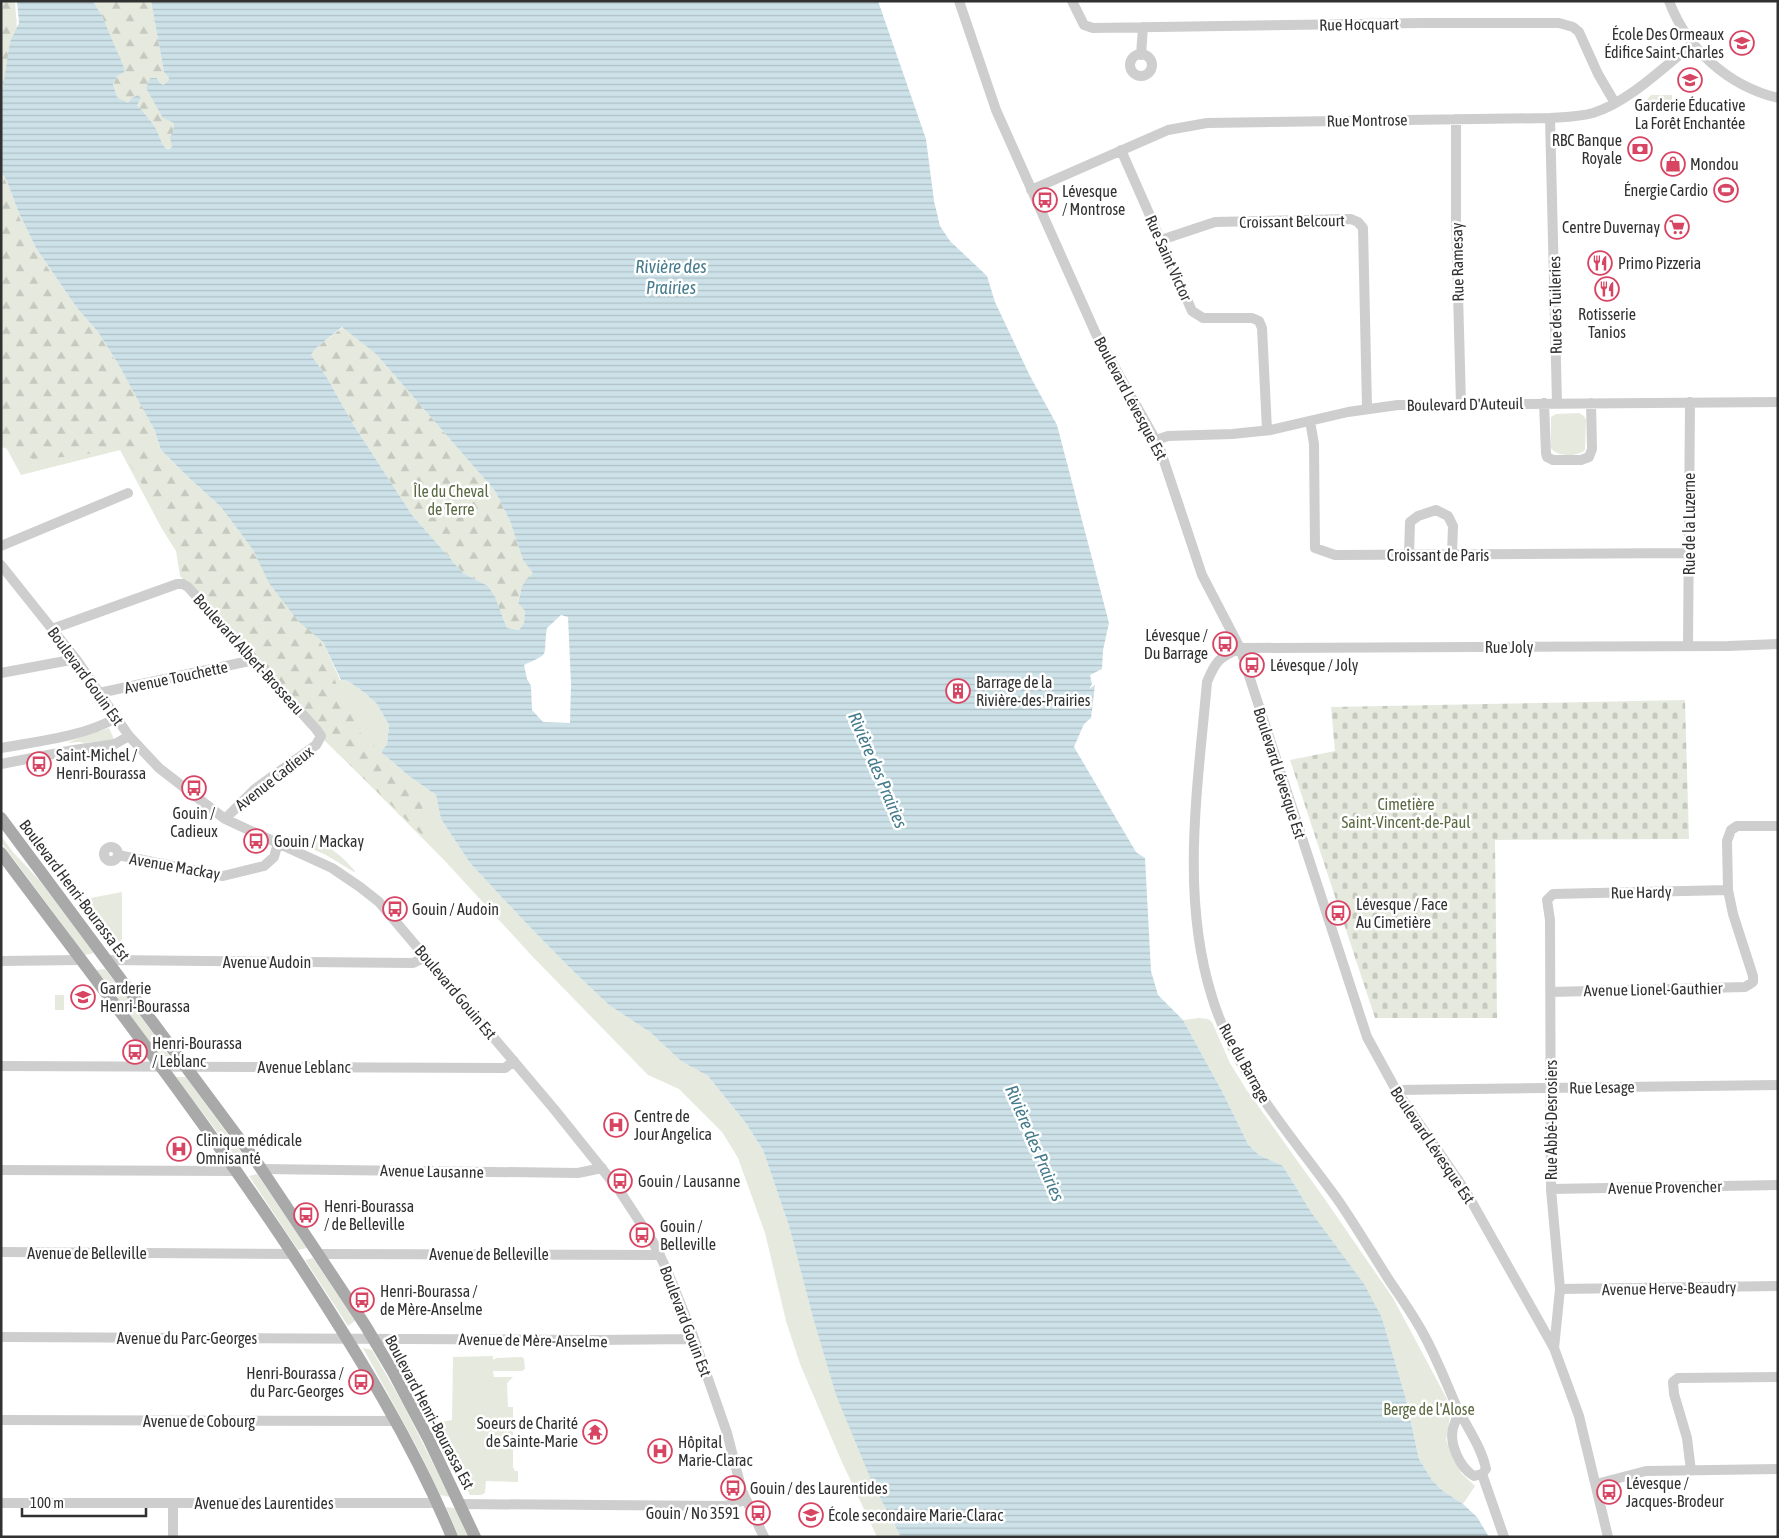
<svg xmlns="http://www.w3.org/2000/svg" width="1779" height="1538" viewBox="0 0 1779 1538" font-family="'Asap Condensed',sans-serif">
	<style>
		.green { fill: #e6eade }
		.forest { fill: url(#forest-firs) }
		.cemetery { fill: url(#cemetery-stones) }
		.water { fill: url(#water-rules); fill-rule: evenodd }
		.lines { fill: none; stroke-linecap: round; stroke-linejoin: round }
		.minor { stroke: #cecece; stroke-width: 10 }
		.major { stroke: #a9a9a9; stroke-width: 12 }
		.labels { text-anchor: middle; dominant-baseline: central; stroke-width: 5; stroke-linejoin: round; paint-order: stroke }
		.street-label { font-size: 16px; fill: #313131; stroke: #fff }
		.poi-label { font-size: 16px; fill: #313131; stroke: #fff; text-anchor: start }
		.park-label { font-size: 16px; fill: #5a6a42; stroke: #fff }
		.water-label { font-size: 18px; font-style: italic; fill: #457b8d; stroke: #fff }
	</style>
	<defs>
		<pattern id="forest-firs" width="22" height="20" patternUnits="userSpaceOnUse" patternTransform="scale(1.25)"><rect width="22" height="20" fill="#e6eade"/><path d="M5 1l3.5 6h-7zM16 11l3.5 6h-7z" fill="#c6c9bf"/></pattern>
		<pattern id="cemetery-stones" width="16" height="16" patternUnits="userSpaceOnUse" patternTransform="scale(1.25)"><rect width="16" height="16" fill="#e6eade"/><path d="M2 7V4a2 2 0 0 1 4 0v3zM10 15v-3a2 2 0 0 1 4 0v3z" fill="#c6c9bf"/></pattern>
		<pattern id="water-rules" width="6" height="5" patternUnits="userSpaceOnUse" patternTransform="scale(1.25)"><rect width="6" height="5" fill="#cce1e8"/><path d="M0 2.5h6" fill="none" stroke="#b0c2c7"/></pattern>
	</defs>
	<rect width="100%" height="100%" fill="#fff"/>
	<path class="green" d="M1651,95H1672V103H1644Z
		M1,171L7,181L18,211L36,248L77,308L98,332L120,367L155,431L161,450L187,476L221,507L253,550L269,583L298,621L323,642L340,680L348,681L365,693L377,704L389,725L387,744L381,752L409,776L436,795L441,819L470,863L525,922L570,968L609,1005L651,1033L681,1061L708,1076L745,1122L763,1150L789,1226L812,1314L874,1487L901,1537H877L841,1460L800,1364L786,1321L765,1233L738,1158L722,1132L679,1089L648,1075L531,955L445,861L321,736L247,653L180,576L176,551L162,529L120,450L21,475L1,438Z
		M1579,413L1584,416L1586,420L1585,450C1578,457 1556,457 1551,448V417L1556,414Z
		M109,728L114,739L113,740L84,743L79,742L67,743C80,737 95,732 109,728Z
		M1,836L13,852L40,881L94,953L85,955L1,842Z
		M289,837C318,837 337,850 355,871L354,872L326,855L289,839Z
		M122,892V953H121L118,952L80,900Z
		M105,969L171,1057L160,1056L96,970Z
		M55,995H64V1010H55Z
		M1199,1018L1208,1019L1212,1022L1230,1063L1246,1089L1324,1198L1393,1298L1447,1399L1451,1411L1446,1440L1454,1460L1462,1474L1475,1486L1463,1504L1443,1491L1432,1480L1419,1459L1406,1399L1382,1318L1311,1212L1283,1166L1259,1155L1248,1144L1223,1093L1183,1020Z
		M176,1077H186L250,1165L243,1167Z
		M257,1174L307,1248L298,1250L249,1176Z
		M313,1258L355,1321L348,1326L305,1260Z
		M363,1348L372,1350L403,1404L450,1497L440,1495L419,1451Z
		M493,1356V1360L496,1358L522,1357L524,1359L525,1369L522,1371H493L494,1377H513L507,1383L508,1407H513V1467L515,1471H518V1482L486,1481L485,1493L481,1495H470L435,1423L452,1420L453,1357Z
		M446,1507L455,1508L468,1537H459Z"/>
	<path class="forest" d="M1,1H15L18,43L3,106V175L25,232L66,297L97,332L142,403L153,450L221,511L321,643L339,691L361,734L381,752L421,802L427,825L423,836L325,741L244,644L182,574L179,547L120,447L78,456L33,459L2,447Z
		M93,1H151L164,72L169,78L168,81L163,85L159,82L157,78H150L174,123L172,148L166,149C160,142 160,135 155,127C150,119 143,112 137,105L138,101L128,104L117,97L113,85L117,76L123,73L102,16Z
		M343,327L376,354L495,491L510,521L523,560L534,573C524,588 521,584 518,603L525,610L524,623L519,630L507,628L503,617L488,586L463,573L412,515L353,424L326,376L311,355L316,348Z"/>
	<path class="cemetery" d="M1685,700L1689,839L1495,840L1497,1018H1375L1290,760L1335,751L1331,707Z"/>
	<path class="water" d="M17,1H93L102,16L125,70L123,73L117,76L113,84L117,97L128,103L132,98L138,95L141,98L137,105C143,112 150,119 155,127C160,135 160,142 166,149H169L172,147L170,137L173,132L174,123L163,118L146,88L150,78H157L159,82L163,85L168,81L169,78L164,72L151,1H878L926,139L934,201L940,226L950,241L987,276L995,302L1030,376L1057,425L1109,623L1103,650L1102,669L1090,675L1092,684L1089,689L1095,685L1091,718L1084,724L1074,747L1136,852L1145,858L1151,971L1158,995L1183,1020L1223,1093L1248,1144L1259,1155L1283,1166L1311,1212L1364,1284L1382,1318L1406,1399L1419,1459L1432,1480L1443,1491L1463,1504L1477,1517L1489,1537H901L874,1487L836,1395L812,1314L789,1226L763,1150L745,1122L708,1076L681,1061L651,1033L609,1005L570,968L525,922L470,863L441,819L436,795L409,776L381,752L387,744L389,725L377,704L365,693L348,681L341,680L323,642L298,621L269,583L253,550L221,507L187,476L161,450L155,431L120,367L98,332L77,308L36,248L18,211L7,181L1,171V100L10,42L19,23ZM342,327L376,354L495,491L510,521L523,560L533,573L522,586L518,603L525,611L524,623L519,630L507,628L495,597L488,586L463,573L412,515L353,424L326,376L311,355L316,348ZM561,615L568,617L571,684L570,723L543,722L532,710L531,686L527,679L524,665C553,652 542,657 547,628Z"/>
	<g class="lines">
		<path class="minor" d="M959,1L996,110L1096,334L1159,446L1202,575L1240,648L1367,1037L1396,1090L1465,1190L1554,1348L1579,1416L1608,1537
			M1072,1L1084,25L1093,28L1422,23H1559L1573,27L1579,32L1598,74L1615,103
			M1669,1C1687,49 1728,86 1778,98
			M1130 65a11 11 0 1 1 22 0a11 11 0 1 1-22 0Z
			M1141,55L1143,27
			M1550,118L1557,403
			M1456,119V219L1461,404
			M1121,150L1192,311L1203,318H1252L1259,321L1262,328L1267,430
			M1031,190L1168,130L1207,123L1550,118C1565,117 1579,117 1593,113C1629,102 1663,67 1693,44
			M1161,240L1215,222L1351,219L1358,222L1363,228L1367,408
			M1544,403L1546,453L1547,457L1553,460H1581L1589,457L1592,449L1591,403
			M1310,421L1314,444L1315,548L1335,555L1690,553
			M1156,440L1168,436L1232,434L1271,430L1348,412L1398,405L1778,402
			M1,546L128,493
			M1409,555L1410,522L1418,516L1436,510L1448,516L1453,526L1452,555
			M1,565L76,659L129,736L159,768L225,819L332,868L360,887L379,902L554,1109L619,1190L653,1242L667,1270L691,1330L727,1433L742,1491L764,1537
			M52,629L177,584H183L188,587L316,729L321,736L316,745L255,789L225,819
			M1688,646L1690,402
			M1,673L76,659
			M99,693L254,660
			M1,748C39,741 82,737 116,718
			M1,764L74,750L115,744L129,736
			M104 854a7 7 0 1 1 14 0a7 7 0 1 1-14 0Z
			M118,855L223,876L264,866L274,857L278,843
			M107,960L413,963L426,957
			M1,961L81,960
			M1551,992L1745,987L1753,982V976L1733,914L1728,890L1727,841L1731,830L1737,826H1778
			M1,1066L505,1068L514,1061
			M1396,1090L1778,1085
			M262,1169L578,1173L602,1168
			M1,1170L237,1171
			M1551,1189L1778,1185
			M1,1252L293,1254
			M318,1254L660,1255
			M1560,1289L1778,1286
			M1,1337L596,1340L694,1339
			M1554,1348L1560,1289L1551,1189L1550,920L1547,900L1553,894L1728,890
			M1459,1413C1457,1417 1455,1422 1453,1428C1449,1444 1460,1468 1474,1476L1482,1474L1486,1469C1481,1445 1465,1425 1455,1403C1445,1380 1436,1357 1424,1335C1414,1316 1401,1298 1389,1280C1373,1255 1357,1228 1340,1203C1293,1137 1236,1076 1212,997C1180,895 1198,786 1207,682C1216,660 1219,658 1240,648L1728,646L1778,644
			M1,1420L396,1421
			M1691,1471L1687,1438L1674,1394L1673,1382L1678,1378L1778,1377
			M1482,1474L1504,1537
			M1596,1484L1646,1471L1778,1469
			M1,1503H437
			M460,1504L725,1506L746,1500
			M173,1537V1503"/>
		<path class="major" d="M1,818L258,1164L314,1248L365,1325L393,1372L429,1440L475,1537
			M1,853C104,991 210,1127 304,1271C359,1356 413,1443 452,1537"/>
	</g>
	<defs>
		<g id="school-ring" transform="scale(1.25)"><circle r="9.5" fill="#fff" stroke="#d74563" stroke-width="1.5"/><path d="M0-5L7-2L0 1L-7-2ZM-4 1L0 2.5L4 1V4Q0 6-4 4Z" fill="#d74563"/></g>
		<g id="bank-ring" transform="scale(1.25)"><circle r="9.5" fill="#fff" stroke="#d74563" stroke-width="1.5"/><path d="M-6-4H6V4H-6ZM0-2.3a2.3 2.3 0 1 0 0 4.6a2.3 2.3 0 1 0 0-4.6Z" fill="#d74563"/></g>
		<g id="shop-ring" transform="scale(1.25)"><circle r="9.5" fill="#fff" stroke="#d74563" stroke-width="1.5"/><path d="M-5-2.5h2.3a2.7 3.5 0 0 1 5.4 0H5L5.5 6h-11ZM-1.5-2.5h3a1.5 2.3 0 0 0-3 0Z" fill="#d74563"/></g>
		<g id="stadium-ring" transform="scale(1.25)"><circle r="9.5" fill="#fff" stroke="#d74563" stroke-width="1.5"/><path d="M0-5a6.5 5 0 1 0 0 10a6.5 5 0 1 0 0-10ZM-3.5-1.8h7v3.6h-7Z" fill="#d74563"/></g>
		<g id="bus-ring" transform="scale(1.25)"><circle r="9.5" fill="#fff" stroke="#d74563" stroke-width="1.5"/><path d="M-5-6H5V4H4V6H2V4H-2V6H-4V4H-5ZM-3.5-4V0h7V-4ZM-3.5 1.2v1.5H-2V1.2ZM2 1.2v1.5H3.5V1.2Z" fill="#d74563"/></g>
		<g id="supermarket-ring" transform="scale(1.25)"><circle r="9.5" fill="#fff" stroke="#d74563" stroke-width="1.5"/><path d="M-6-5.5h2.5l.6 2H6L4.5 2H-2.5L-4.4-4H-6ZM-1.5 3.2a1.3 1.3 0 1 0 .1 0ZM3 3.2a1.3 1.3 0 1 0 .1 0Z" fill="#d74563"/></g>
		<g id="restaurant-ring" transform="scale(1.25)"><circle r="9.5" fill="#fff" stroke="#d74563" stroke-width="1.5"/><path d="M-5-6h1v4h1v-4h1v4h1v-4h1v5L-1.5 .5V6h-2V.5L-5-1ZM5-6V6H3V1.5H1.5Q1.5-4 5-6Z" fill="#d74563"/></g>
		<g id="building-ring" transform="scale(1.25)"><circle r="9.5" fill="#fff" stroke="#d74563" stroke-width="1.5"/><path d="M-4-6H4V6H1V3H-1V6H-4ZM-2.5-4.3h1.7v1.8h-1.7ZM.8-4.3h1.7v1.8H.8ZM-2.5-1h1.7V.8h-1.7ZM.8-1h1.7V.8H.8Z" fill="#d74563"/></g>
		<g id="hospital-ring" transform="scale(1.25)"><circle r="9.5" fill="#fff" stroke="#d74563" stroke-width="1.5"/><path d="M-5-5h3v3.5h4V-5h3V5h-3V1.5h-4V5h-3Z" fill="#d74563"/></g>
		<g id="temple-ring" transform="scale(1.25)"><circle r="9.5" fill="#fff" stroke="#d74563" stroke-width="1.5"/><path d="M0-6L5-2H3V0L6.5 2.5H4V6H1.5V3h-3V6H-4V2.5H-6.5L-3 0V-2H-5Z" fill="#d74563"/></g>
	</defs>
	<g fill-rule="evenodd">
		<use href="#school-ring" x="1742" y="43"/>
		<use href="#school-ring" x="1690" y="80"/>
		<use href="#bank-ring" x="1640" y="149"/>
		<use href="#shop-ring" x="1673" y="164"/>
		<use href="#stadium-ring" x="1726" y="190"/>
		<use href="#bus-ring" x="1045" y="200"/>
		<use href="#supermarket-ring" x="1677" y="227"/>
		<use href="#restaurant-ring" x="1600" y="263"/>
		<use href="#restaurant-ring" x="1607" y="289"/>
		<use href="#bus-ring" x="1225" y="644"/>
		<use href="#bus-ring" x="1252" y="665"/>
		<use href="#building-ring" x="958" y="691"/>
		<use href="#bus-ring" x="39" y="764"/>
		<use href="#bus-ring" x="194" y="788"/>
		<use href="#bus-ring" x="256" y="841"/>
		<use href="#bus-ring" x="395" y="909"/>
		<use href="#bus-ring" x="1338" y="913"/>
		<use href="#school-ring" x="83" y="997"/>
		<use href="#bus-ring" x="135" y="1052"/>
		<use href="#hospital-ring" x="616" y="1125"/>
		<use href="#hospital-ring" x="179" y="1149"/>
		<use href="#bus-ring" x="620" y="1181"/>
		<use href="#bus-ring" x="306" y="1215"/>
		<use href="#bus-ring" x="642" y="1235"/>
		<use href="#bus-ring" x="362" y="1300"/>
		<use href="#bus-ring" x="361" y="1382"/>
		<use href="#temple-ring" x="595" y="1432"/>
		<use href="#hospital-ring" x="660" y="1451"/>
		<use href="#bus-ring" x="733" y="1488"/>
		<use href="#bus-ring" x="1609" y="1492"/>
		<use href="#bus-ring" x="758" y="1513"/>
		<use href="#school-ring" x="811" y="1515"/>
	</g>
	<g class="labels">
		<g class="street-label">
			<text transform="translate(1359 24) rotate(-1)">Rue Hocquart</text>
			<text transform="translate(1367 120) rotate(-1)">Rue Montrose</text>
			<text transform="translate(1292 221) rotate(-1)">Croissant Belcourt</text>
			<text transform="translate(1169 258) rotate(66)">Rue Saint Victor</text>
			<text transform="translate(1457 262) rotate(-91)">Rue Ramesay</text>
			<text transform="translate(1555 305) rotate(-91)">Rue des Tuileries</text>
			<text transform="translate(1131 398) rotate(62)">Boulevard Lévesque Est</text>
			<text transform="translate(1465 404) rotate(-1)">Boulevard D'Auteuil</text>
			<text transform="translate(1689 524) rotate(-90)">Rue de la Luzerne</text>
			<text x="1438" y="555">Croissant de Paris</text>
			<text x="1509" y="647">Rue Joly</text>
			<text transform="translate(249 654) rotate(48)">Boulevard Albert-Brosseau</text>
			<text transform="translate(86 676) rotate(54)">Boulevard Gouin Est</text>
			<text transform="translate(176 677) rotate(-12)">Avenue Touchette</text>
			<text transform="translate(1280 773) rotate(72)">Boulevard Lévesque Est</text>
			<text transform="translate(274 778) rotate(-38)">Avenue Cadieux</text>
			<text transform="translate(175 866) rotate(10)">Avenue Mackay</text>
			<text transform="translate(75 890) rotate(53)">Boulevard Henri-Bourassa Est</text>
			<text transform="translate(1641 892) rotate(-1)">Rue Hardy</text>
			<text x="267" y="962">Avenue Audoin</text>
			<text transform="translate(1653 989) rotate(-1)">Avenue Lionel-Gauthier</text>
			<text transform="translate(456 992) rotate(50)">Boulevard Gouin Est</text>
			<text transform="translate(1245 1063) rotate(61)">Rue du Barrage</text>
			<text x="304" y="1067">Avenue Leblanc</text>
			<text transform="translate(1602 1087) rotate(-1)">Rue Lesage</text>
			<text transform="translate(1551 1120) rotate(-90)">Rue Abbé-Desrosiers</text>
			<text transform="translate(1433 1145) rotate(56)">Boulevard Lévesque Est</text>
			<text transform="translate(432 1171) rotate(1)">Avenue Lausanne</text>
			<text transform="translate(1665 1187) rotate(-1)">Avenue Provencher</text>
			<text x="87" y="1253">Avenue de Belleville</text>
			<text x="489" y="1254">Avenue de Belleville</text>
			<text transform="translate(1669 1288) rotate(-1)">Avenue Herve-Beaudry</text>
			<text transform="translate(686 1321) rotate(69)">Boulevard Gouin Est</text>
			<text x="187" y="1338">Avenue du Parc-Georges</text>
			<text transform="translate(533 1340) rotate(1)">Avenue de Mère-Anselme</text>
			<text transform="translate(430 1412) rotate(62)">Boulevard Henri-Bourassa Est</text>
			<text x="199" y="1421">Avenue de Cobourg</text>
			<text x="264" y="1503">Avenue des Laurentides</text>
		</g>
		<g class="poi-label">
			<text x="1724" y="34" text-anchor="end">École Des Ormeaux<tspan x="1724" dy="18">Édifice Saint-Charles</tspan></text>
			<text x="1690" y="105" text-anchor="middle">Garderie Éducative<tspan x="1690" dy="18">La Forêt Enchantée</tspan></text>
			<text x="1622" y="140" text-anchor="end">RBC Banque<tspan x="1622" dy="18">Royale</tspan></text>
			<text x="1690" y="164">Mondou</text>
			<text x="1708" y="190" text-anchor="end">Énergie Cardio</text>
			<text x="1062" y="191">Lévesque<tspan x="1062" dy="18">/ Montrose</tspan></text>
			<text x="1660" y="227" text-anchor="end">Centre Duvernay</text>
			<text x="1618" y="263">Primo Pizzeria</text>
			<text x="1607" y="314" text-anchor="middle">Rotisserie<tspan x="1607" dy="18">Tanios</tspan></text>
			<text x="1208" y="635" text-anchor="end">Lévesque /<tspan x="1208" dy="18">Du Barrage</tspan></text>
			<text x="1270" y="665">Lévesque / Joly</text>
			<text x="976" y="682">Barrage de la<tspan x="976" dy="18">Rivière-des-Prairies</tspan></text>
			<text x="56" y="755">Saint-Michel /<tspan x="56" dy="18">Henri-Bourassa</tspan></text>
			<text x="194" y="813" text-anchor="middle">Gouin /<tspan x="194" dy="18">Cadieux</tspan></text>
			<text x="274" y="841">Gouin / Mackay</text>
			<text x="1356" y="904">Lévesque / Face<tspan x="1356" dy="18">Au Cimetière</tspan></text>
			<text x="412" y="909">Gouin / Audoin</text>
			<text x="100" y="988">Garderie<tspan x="100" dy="18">Henri-Bourassa</tspan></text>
			<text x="152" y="1043">Henri-Bourassa<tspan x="152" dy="18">/ Leblanc</tspan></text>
			<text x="634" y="1116">Centre de<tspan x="634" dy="18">Jour Angelica</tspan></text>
			<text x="196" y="1140">Clinique médicale<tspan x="196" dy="18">Omnisanté</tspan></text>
			<text x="638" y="1181">Gouin / Lausanne</text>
			<text x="324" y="1206">Henri-Bourassa<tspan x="324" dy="18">/ de Belleville</tspan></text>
			<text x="660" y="1226">Gouin /<tspan x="660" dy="18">Belleville</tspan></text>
			<text x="380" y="1291">Henri-Bourassa /<tspan x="380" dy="18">de Mère-Anselme</tspan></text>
			<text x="344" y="1373" text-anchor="end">Henri-Bourassa /<tspan x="344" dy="18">du Parc-Georges</tspan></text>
			<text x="578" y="1423" text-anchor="end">Soeurs de Charité<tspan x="578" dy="18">de Sainte-Marie</tspan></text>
			<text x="678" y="1442">Hôpital<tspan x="678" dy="18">Marie-Clarac</tspan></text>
			<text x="1626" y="1483">Lévesque /<tspan x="1626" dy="18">Jacques-Brodeur</tspan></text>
			<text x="750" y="1488">Gouin / des Laurentides</text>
			<text x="740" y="1513" text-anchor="end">Gouin / No 3591</text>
			<text x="828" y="1515">École secondaire Marie-Clarac</text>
		</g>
		<g class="park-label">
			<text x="451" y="491">Île du Cheval<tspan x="451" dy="18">de Terre</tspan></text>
			<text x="1406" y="804">Cimetière<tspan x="1406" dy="18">Saint-Vincent-de-Paul</tspan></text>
			<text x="1429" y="1409">Berge de l'Alose</text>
		</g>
		<g class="water-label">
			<text x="671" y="266">Rivière des<tspan x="671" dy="21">Prairies</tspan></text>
			<text transform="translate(878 770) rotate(67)">Rivière des Prairies</text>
			<text transform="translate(1035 1143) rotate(67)">Rivière des Prairies</text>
		</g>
	</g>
	<rect width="1779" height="1538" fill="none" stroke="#313131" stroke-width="5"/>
	<path d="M22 1508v8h124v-8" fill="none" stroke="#313131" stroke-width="2.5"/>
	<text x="30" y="1508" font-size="15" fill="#313131" stroke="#ffffff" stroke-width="4" paint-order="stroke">100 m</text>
</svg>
